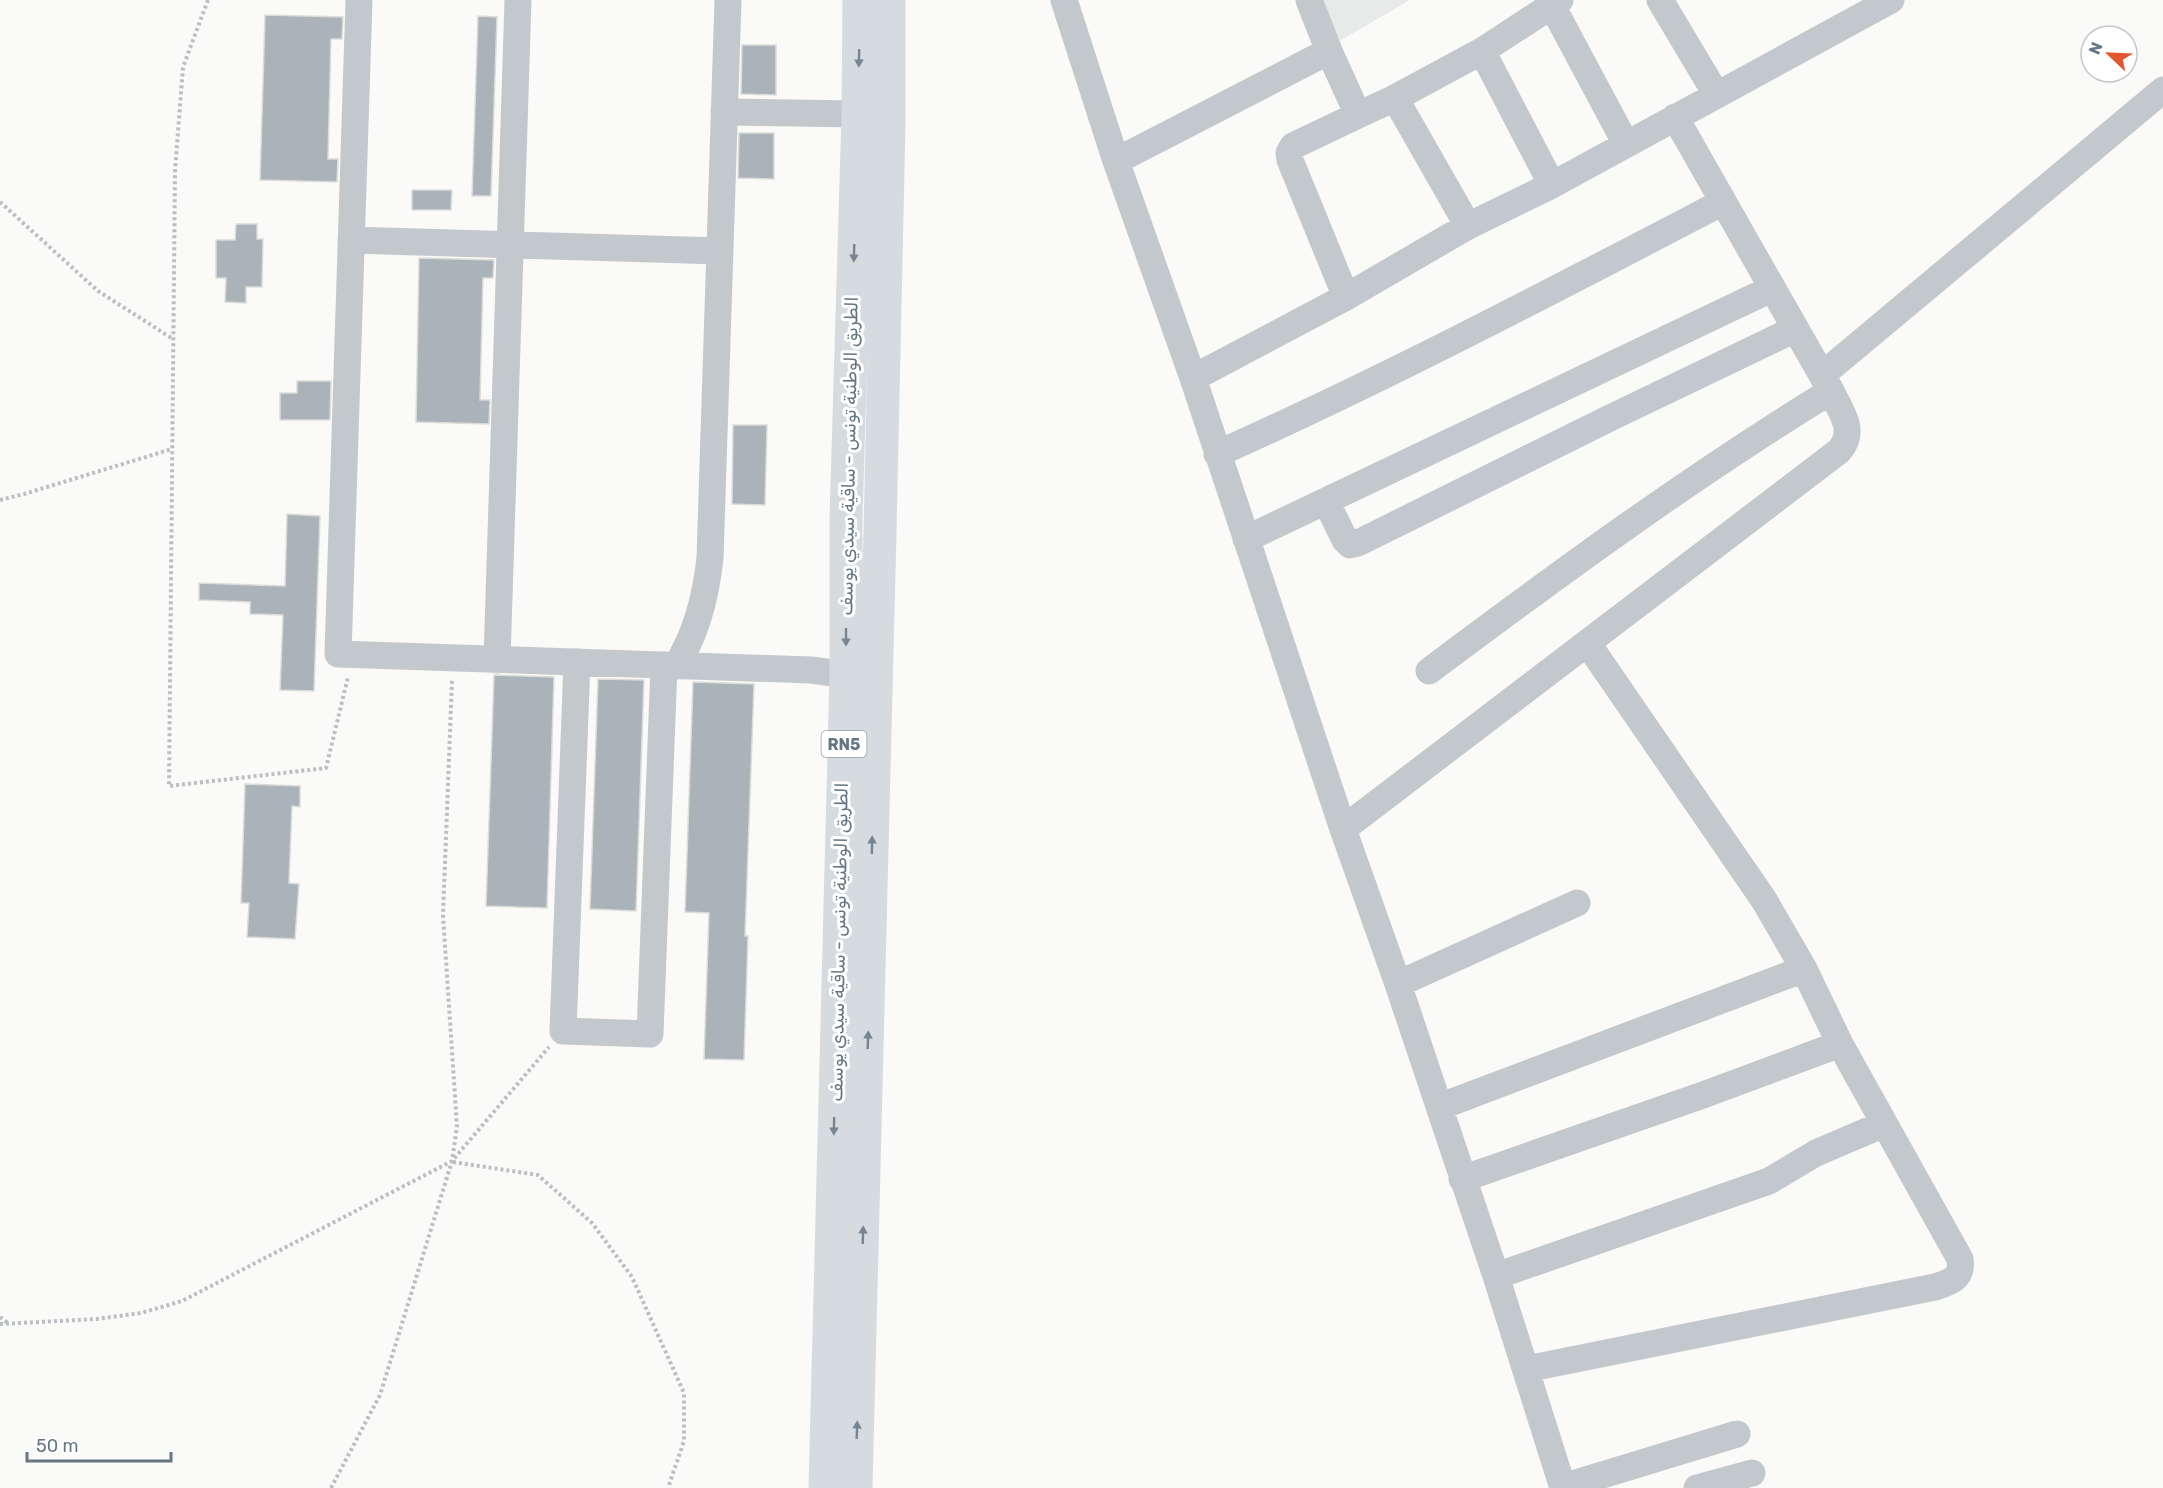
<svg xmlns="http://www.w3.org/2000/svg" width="2163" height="1488" viewBox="0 0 2163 1488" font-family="Rubik,Cairo,sans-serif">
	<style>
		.built { fill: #e8e9e9 }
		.building { fill: #aab3b9; stroke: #dcdcda; stroke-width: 1.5 }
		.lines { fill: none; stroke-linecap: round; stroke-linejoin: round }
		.path { stroke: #bbbfc2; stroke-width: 4; stroke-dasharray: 3 3; stroke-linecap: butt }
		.minor { stroke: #c3c8cc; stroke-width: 27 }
		.major { stroke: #d6dbdf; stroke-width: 33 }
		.oneway { fill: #768591 }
		.labels { text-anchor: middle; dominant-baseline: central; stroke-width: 6; stroke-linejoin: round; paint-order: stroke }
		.shield { fill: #fff; stroke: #939fa8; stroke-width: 1.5 }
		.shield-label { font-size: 16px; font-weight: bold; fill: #657683 }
		.street-label { font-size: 18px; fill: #657683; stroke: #fff }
	</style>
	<rect width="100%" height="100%" fill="#fafaf8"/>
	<path class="built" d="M1319,0H1410L1336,43Z"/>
	<path class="building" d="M265,15L343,17L342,39H331L328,159H338L337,182L260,180Z
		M478,16L497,17L491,196H472Z
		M742,45H776V95L741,94Z
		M739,133H774V179L738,178Z
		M412,190H452L451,210H412Z
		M236,224H257V239H263L262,287H246V303L225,302L226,278H216V240H235Z
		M419,258L494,260L493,278H483L480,400H490L489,424L416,422Z
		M297,381H331L330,420H280V393H297Z
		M733,425H767L765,505L732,504Z
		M287,514L320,516L314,691L280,690L283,615L250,614V602L199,600V583L285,586Z
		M494,675L554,677L547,908L486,906Z
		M598,679L644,680L636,911L590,909Z
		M693,682L754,684L745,936H748L744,1060L704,1059L709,913L685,912Z
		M245,784L300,786V807L292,806L289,883L299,884L295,939L247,937L249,903H241Z"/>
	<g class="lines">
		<path class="path" d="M208,0L183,67L175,171L169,786L326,768L348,677
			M0,202L98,291L173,339
			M0,500L24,494L172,449
			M453,1162L538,1175L592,1223L632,1277L684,1393V1441L668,1488
			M0,1317L9,1324
			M0,1324L97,1319L141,1313L182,1301L452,1161L549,1047
			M331,1488L380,1395L452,1161L457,1127L443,915L452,680"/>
		<path class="minor" d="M359,0L338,654L811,670L864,677
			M1064,0L1116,161L1193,378L1343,829L1398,984L1496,1276L1563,1488
			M1309,0L1329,51L1358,115L1395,98L1482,51L1560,0
			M1549,0L1626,144
			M1660,0L1716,94
			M1482,51L1552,185
			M1395,98L1468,226
			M724,112L858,114L878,121
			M1116,161L1329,51
			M351,240L720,251
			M1346,297L1290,160L1289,153L1293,146L1358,115
			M1822,375L2163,90
			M1193,378L1346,297L1468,226L1552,185L1891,0
			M1217,454C1389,377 1556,289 1723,202
			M1326,501L1345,540L1350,545L1358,543L1610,418L1795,329
			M1246,539L1771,289
			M497,660L518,0
			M577,662L563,1031L650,1034L664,665
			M676,666C697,633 706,596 710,558L728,0
			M1429,671C1560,573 1692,476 1831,391L1675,117
			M1343,829L1839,451C1857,431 1841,412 1831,391
			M1398,984L1577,903
			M1439,1107L1804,969
			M1462,1179L1703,1095L1840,1044
			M1496,1276L1769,1181L1816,1153L1884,1124
			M1526,1369L1935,1287C1951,1282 1963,1278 1960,1259L1840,1044L1804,969L1764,900L1588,644
			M1563,1487L1737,1434
			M1697,1488L1752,1473"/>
		<path class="major" d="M825,1488L846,675V519L858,114L859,0
			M856,1488L880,532L889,125V0"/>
	</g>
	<defs><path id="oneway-solid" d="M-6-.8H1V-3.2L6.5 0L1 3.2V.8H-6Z" transform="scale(1.5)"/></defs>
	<g class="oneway">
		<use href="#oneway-solid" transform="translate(859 58) rotate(91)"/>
		<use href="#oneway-solid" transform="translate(854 253) rotate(92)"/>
		<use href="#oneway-solid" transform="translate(846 637) rotate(90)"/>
		<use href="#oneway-solid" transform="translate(872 845) rotate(-89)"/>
		<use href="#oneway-solid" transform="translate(868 1040) rotate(-88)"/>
		<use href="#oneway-solid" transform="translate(834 1126) rotate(91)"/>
		<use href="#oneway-solid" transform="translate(863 1235) rotate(-88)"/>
		<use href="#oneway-solid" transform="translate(857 1430) rotate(-88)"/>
	</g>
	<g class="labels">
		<rect class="shield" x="821.5" y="731" width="45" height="26" rx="4.5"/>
		<g class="shield-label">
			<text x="844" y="744">RN5</text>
		</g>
		<g class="street-label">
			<text transform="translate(849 456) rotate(-89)">الطريق الوطنية تونس - ساقية سيدي يوسف</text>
			<text transform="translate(839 942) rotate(-89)">الطريق الوطنية تونس - ساقية سيدي يوسف</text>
		</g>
	</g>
	<g transform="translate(2109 54) rotate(293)"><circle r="28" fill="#ffffff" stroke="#c1c8cd" stroke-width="1.5"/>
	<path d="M0-4.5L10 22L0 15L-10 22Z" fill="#e4572e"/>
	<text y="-9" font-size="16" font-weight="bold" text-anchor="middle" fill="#657683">N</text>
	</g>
	<path d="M27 1452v9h144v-9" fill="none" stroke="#657683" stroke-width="3"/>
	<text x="36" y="1452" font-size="18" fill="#657683" stroke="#ffffff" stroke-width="4.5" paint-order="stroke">50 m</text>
</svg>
